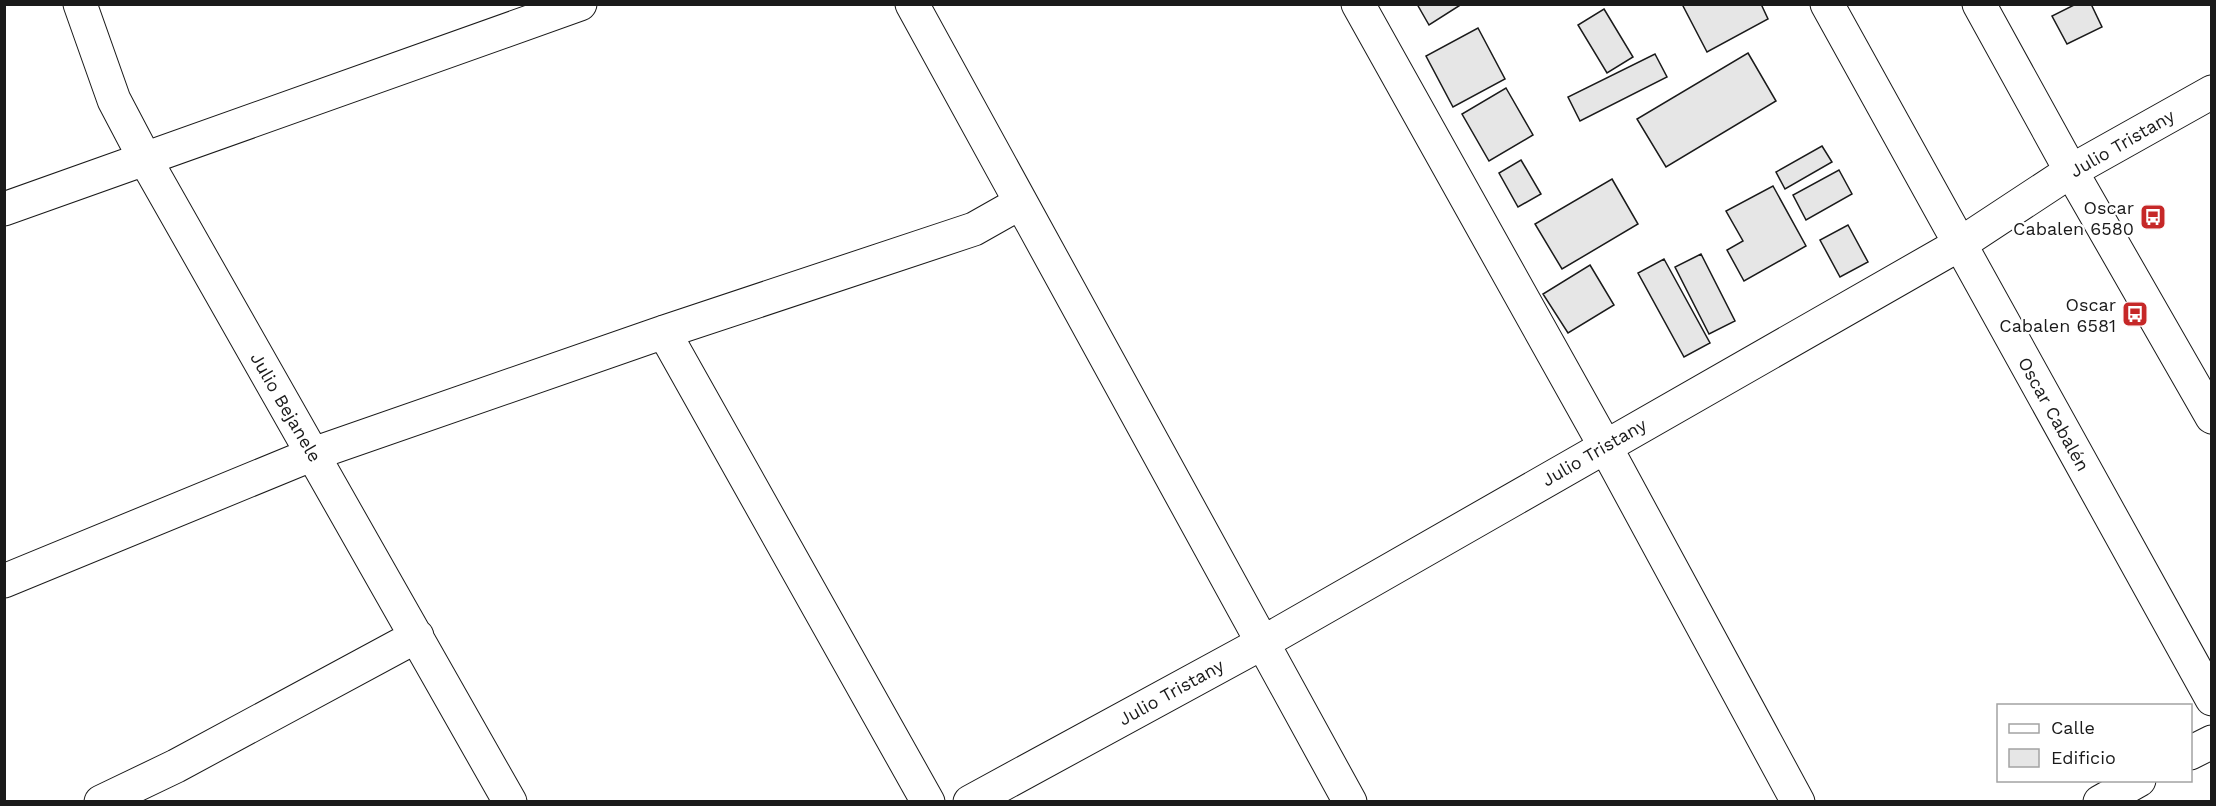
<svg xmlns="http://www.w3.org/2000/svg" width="2216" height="806" viewBox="0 0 2216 806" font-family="'Work Sans',sans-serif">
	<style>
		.building { fill: #e6e6e6; stroke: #1a1a1a; stroke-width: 1.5 }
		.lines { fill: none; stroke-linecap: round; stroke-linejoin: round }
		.minor-casing { stroke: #1a1a1a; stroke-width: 35 }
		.secondary-casing { stroke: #1a1a1a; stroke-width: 35 }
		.minor { stroke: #fff; stroke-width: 33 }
		.secondary { stroke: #fff; stroke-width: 33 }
		.labels { text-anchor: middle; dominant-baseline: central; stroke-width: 4.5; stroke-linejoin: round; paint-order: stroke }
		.street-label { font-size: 18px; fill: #1a1a1a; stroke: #fff }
		.poi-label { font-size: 18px; fill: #1a1a1a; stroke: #fff; text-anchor: end }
	</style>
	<rect width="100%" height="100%" fill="#fff"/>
	<path class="building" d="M1417,4H1462L1429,25Z
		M1682,4H1761L1768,19L1707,52Z
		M2076,4H2091L2102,27L2067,44L2052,16Z
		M1604,9L1633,57L1607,73L1578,25Z
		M1478,28L1505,79L1453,107L1426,56Z
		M1748,53L1776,101L1666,167L1637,119Z
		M1655,54L1667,77L1580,121L1568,97Z
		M1506,88L1533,135L1489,161L1462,114Z
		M1822,146L1832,162L1785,189L1776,172Z
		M1521,160L1541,194L1518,207L1499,173Z
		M1839,170L1852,194L1806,220L1793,195Z
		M1612,179L1638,224L1562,269L1535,224Z
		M1773,186L1806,246L1744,281L1727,250L1743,241L1726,211Z
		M1848,225L1868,262L1840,277L1820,240Z
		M1701,254L1735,321L1709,334L1675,267Z
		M1664,259L1710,343L1684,357L1638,273Z
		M1590,265L1614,305L1568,333L1543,294Z"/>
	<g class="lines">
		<g class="minor-casing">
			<path id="minor" d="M80,4L114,100L145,159L510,802
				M912,4L1350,802
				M1358,4L1605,446L1798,802
				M1827,4L2212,699
				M4,209L580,4
				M664,332L928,802
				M4,581L313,454L664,332L974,229L1020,203
				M2190,753L2212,742
				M101,802L176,766L417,636
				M970,802L1264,642L1960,244L2071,171L1979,4
				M2100,802L2139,780"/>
		</g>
		<g class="secondary-casing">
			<path id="secondary" d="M2212,92L2071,171L2212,417"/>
		</g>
		<use href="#minor" class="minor"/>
		<use href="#secondary" class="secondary"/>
	</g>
	<defs>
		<g id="bus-square" transform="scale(1.35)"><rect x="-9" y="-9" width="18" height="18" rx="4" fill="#c62828" stroke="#fff"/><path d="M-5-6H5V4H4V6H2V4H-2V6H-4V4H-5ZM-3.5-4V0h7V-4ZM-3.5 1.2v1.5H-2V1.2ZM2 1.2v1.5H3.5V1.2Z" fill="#fff"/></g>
	</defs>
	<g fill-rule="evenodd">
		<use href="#bus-square" x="2153" y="217"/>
		<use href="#bus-square" x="2135" y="314"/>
	</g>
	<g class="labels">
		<g class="street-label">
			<text transform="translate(2122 143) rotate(-30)">Julio Tristany</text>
			<text transform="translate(286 407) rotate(60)">Julio Bejanele</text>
			<text transform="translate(2054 414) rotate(61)">Oscar Cabalén</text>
			<text transform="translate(1594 452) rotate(-30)">Julio Tristany</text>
			<text transform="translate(1171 692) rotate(-29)">Julio Tristany</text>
		</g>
		<g class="poi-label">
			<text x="2134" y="207">Oscar<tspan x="2134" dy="21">Cabalen 6580</tspan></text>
			<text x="2116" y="304">Oscar<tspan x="2116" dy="21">Cabalen 6581</tspan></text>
		</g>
	</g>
	<rect width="2216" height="806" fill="none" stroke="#1a1a1a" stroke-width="12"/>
	<rect x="1997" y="704" width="195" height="78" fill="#ffffff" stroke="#a3a3a3" stroke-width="1.5"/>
	<rect x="2009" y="724" width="30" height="9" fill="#ffffff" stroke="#a3a3a3" stroke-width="1.5"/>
	<text x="2051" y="734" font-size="18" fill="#1a1a1a">Calle</text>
	<rect x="2009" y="749" width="30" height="18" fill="#e6e6e6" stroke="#a3a3a3" stroke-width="1.5"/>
	<text x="2051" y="764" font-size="18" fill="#1a1a1a">Edificio</text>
</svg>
